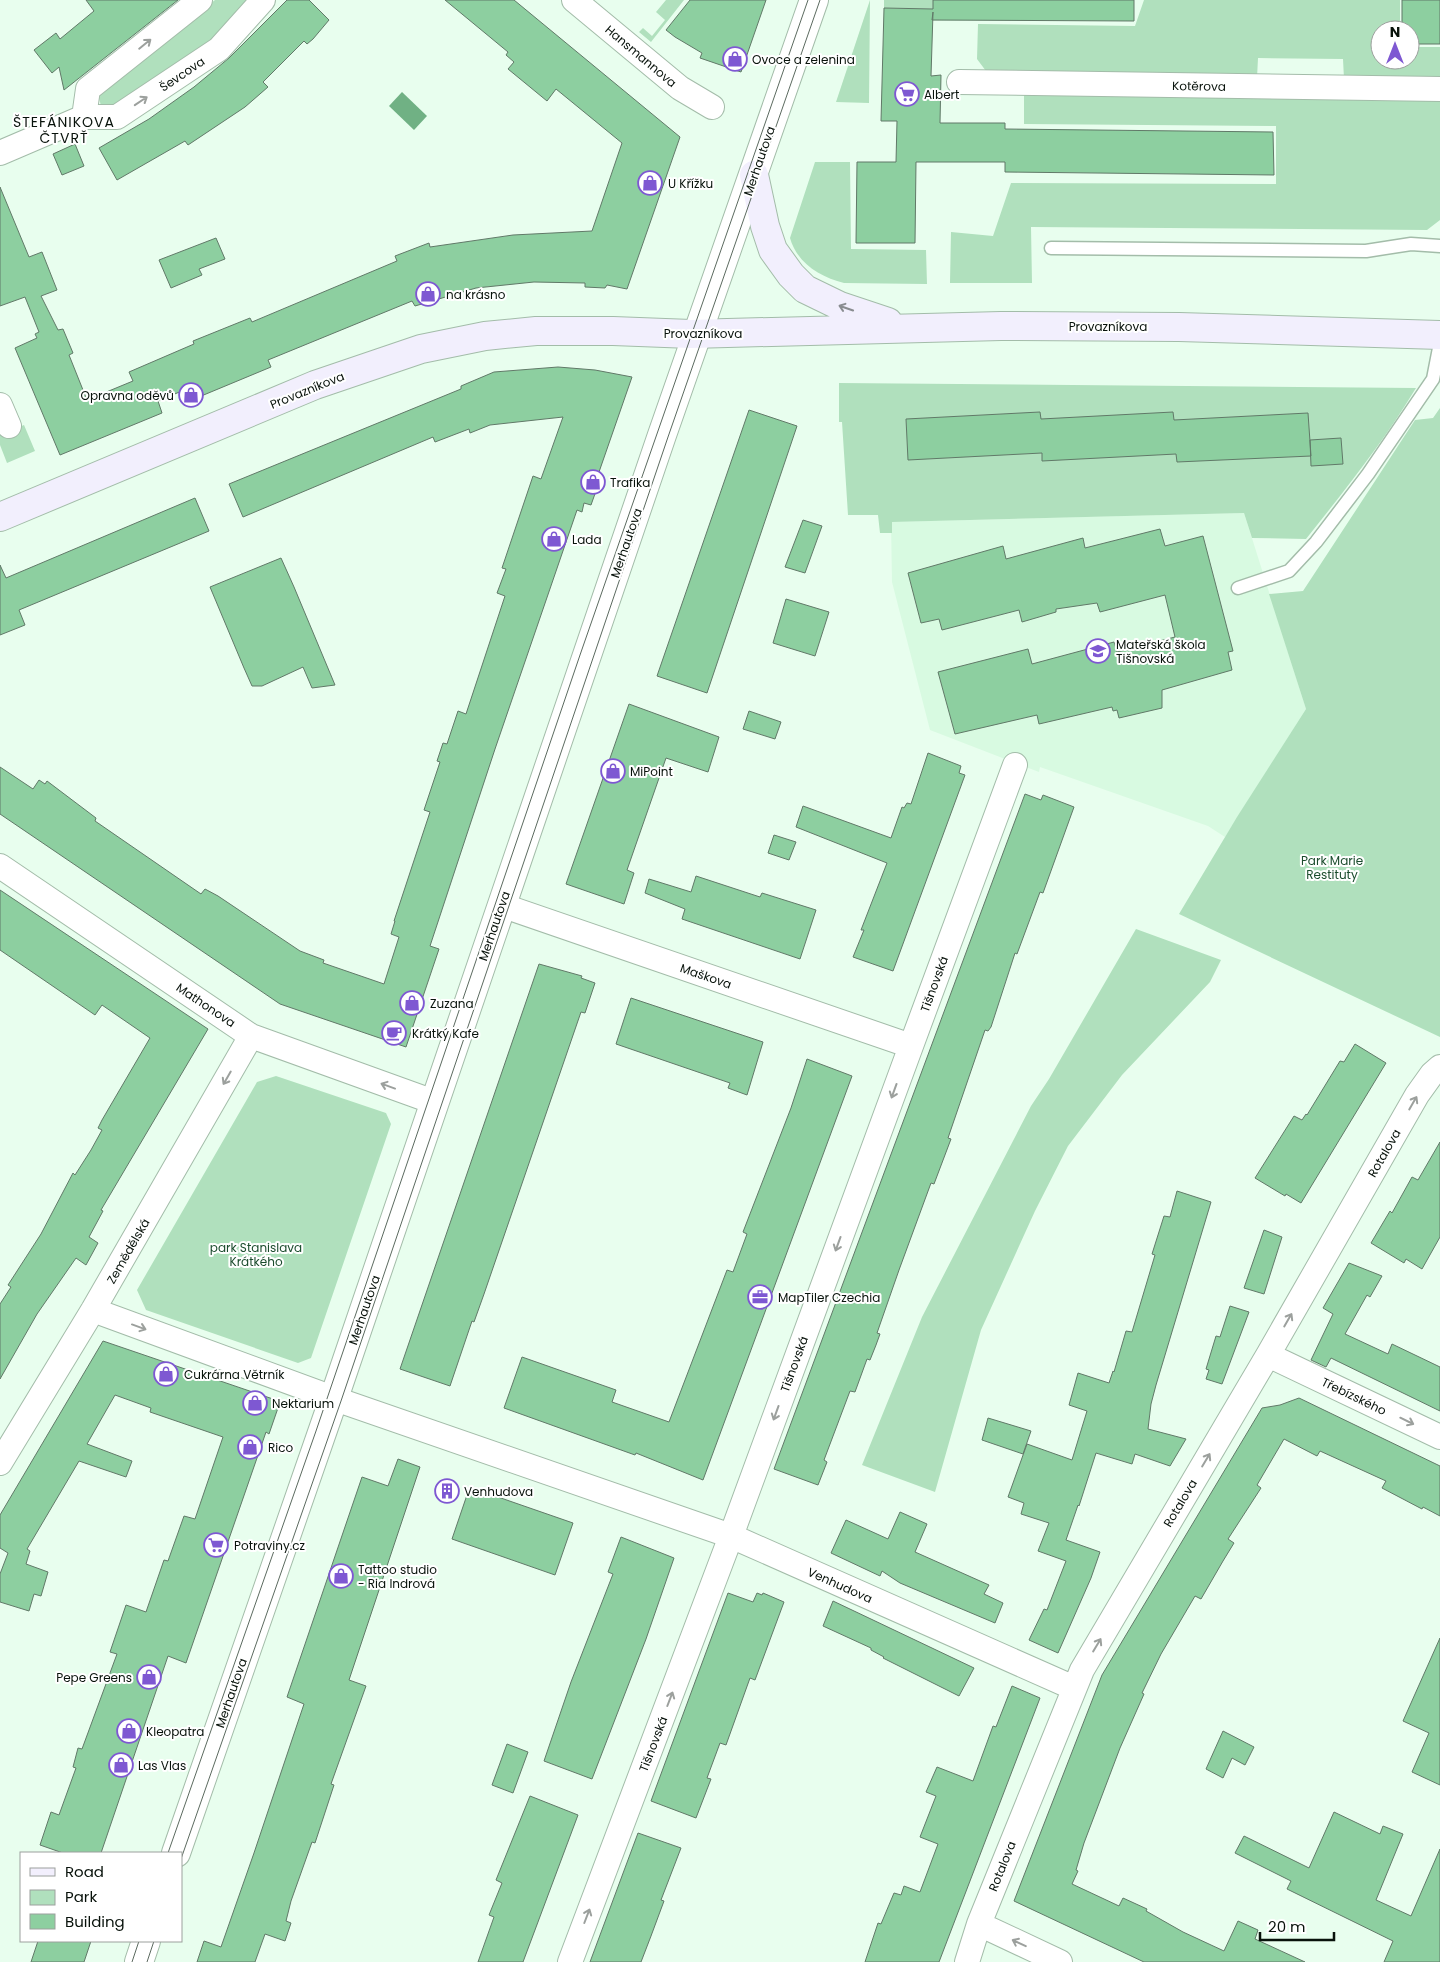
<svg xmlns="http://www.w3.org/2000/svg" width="1440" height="1962" viewBox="0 0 1440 1962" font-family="Poppins,sans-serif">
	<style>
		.built { fill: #d8fae1 }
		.green { fill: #b0e0bd }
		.water { fill: #70b184 }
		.building { fill: #8dcfa0; stroke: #617968 }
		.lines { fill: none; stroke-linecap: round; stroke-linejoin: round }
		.service-casing { stroke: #a3bca9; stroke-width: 15 }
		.minor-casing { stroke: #a3bca9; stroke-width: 26 }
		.tertiary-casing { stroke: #a3bca9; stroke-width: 30 }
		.secondary-casing { stroke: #a3bca9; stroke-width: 30 }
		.service { stroke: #fff; stroke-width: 12 }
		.minor { stroke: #fff; stroke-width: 24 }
		.tertiary { stroke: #fff; stroke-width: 28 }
		.secondary { stroke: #f2effd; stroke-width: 28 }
		.tram { stroke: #5b6a5f; stroke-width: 1 }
		.oneway { stroke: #9ca09d }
		.oneway2 { stroke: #898c90 }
		.labels { text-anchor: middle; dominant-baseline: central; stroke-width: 4; stroke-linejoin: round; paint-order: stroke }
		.street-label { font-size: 12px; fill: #08120b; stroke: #fff }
		.poi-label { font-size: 12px; fill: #08120b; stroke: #fff; text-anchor: start }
		.park-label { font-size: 12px; fill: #1b4c2d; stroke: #fff }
		.neighbourhood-label { font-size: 14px; letter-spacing: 1px; fill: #08120b; stroke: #fff }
	</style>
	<rect width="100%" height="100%" fill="#e8feee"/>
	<path class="built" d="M1244,513L1306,709L1225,837L1208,826L1040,767L1039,772L930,730L892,582L891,522Z"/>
	<path class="green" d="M215,0H254L225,30L115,111L101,106L99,98L102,91Z
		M666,0H684L651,42L639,32L643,28L652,36L665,20L656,12Z
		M870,0L869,103L836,102Z
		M884,0H933V9L884,8Z
		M1144,0H1400V30H1380V60H1410V47H1440V79H1344L1343,59L1258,58L1257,78L986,71L977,59L978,24L1135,26Z
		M1024,89L1440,98V220L1427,230L1031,227L1032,283H950L951,232L993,236L1011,183L1276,184V126L1024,124Z
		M815,162H850L851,249L926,250L927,284L844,283C820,277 797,263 790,238Z
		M839,383L1416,388C1384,441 1345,490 1306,539L1252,538L1244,513L892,522V533H880L878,515H848L842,422H839Z
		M1440,408V1037L1179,914L1237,817L1306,709L1269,594L1303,591L1415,420L1433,418Z
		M24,425L35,451L7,463L0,445V435Z
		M1136,929L1221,960L1210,982L1122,1075L1068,1146L1035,1211L981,1330L935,1492L862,1465L922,1317L1031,1106L1049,1079Z
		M276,1076L386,1113L391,1124L311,1358L298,1363L146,1310L137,1290L257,1082Z"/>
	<path class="water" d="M402,92L427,116L414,130L389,106Z"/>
	<path class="building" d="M86,0H178L64,90L59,67L52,73L34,50L56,33L60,39L94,11Z
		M287,0H309L329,20L313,39L307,44L304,41L263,82L268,87L245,107L188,145L185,141L117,180L99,148L149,119L194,87L229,58Z
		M445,0H514L680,137L627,289L607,285L605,288L585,287V283L534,282L476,288L415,306L412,301L268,360L271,367L194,399L189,388L158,401L162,413L60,455L15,348L37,338L35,334L39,332L25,297L0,306V187L29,257L42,252L57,290L41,296L58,330L63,329L73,353L69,355L87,400L133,381L129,372L194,344L193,341L250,318L252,322L397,261L395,256L429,243L430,247L513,235L592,231L622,143L556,89L547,101L508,69L514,62L506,55L508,52Z
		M690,0H766L741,72L700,58L702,53L675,37L666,30Z
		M933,0H1134V21L932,20L933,12L931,76L941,75L940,123H1005V129L1273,132L1274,175L1005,172V162H916L915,243H856L857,162H896L897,121H881L884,8L933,9Z
		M1402,0H1440V44H1410V30H1402Z
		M75,144L84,166L62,175L53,154Z
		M216,238L225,259L199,269L202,275L171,288L159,260Z
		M558,367L595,370L632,377L599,472L602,474L591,505L584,503L582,512L577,510L495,749L430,946L439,949L406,1047L280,1004L0,814V767L33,789L39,780L45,784L47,781L96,818L95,821L201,894L205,889L218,896L300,951L324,960L323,963L384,984L399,937L391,934L395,921H394L430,812L424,810L440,762L437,761L443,743L447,744L458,711L466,714L505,596L497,593L506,569L502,568L533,476L541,479L563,417L490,425L470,433L469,429L435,442L433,437L243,517L229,484L461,389V386L494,372Z
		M749,410L797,426L707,693L657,676Z
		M1040,412L1041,419L1173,412L1174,420L1308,413L1311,456L1177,462L1176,454L1042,461V453L908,460L906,419Z
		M1341,438L1343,464L1311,466L1310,440Z
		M195,498L209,531L19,610L25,625L0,635V565L6,578Z
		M803,520L822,526L805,573L785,567Z
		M1160,529L1165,546L1203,536L1233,651L1228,652L1232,670L1162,690V708L1119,718L1117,710L1113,711L1112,707L1039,724L1037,715L955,734L938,672L1028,649L1032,664L1114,642L1117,652L1175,637L1165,595L1100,612L1097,603L1056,609V612L1022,622L1019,610L942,630L939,619L921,623L908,573L1003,546L1006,559L1083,538L1085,548Z
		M281,558L294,587L335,685L312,688L303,667L262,686H252L244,668L210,587Z
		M786,599L829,612L815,656L773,643Z
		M629,704L719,737L708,772L666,758L627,870L634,873L624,904L566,884Z
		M749,711L781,722L775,739L743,729Z
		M928,753L961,766L959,773L965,775L893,971L853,957L864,930H861L887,863L796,827L803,806L891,838L902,807L904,808L907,803L911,804Z
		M1025,794L1041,800L1043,795L1074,807L1043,893L1040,892L1017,954L1015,953L991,1027L988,1031L985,1030L948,1138L951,1139L934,1184L931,1183L899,1270L877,1333L880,1334L876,1345L870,1360L867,1359L855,1392L850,1391L824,1460L827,1462L818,1485L774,1469Z
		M774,835L796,842L789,860L768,853Z
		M696,876L760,897L762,893L816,910L800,959L682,919L685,909L645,893L649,879L691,892Z
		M0,890L208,1029L101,1210L103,1211L89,1237L98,1243L86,1265L76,1258L37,1314L0,1379V1304L11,1287L8,1285L41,1234L73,1173L75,1175L91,1150L102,1130L98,1128L102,1120L150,1038L102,1005L95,1015L0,950Z
		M539,964L582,976L581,978L595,983L585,1013L581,1012L484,1294L474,1322L472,1321L450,1386L400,1369Z
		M631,998L763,1042L747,1095L728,1088L730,1083L616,1044Z
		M1355,1044L1386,1063L1301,1203L1286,1194L1285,1196L1255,1178L1294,1116L1302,1120L1306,1114L1307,1115L1340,1061L1344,1062Z
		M807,1059L852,1076L703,1480L636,1453L635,1455L504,1408L522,1357L616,1390L612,1402L669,1422L727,1270L733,1272L747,1234L743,1232L791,1108Z
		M1440,1142V1237L1422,1269L1406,1259L1404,1263L1371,1243L1390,1211L1392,1213L1412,1177L1418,1180Z
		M1177,1191L1211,1202L1156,1385L1151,1404L1148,1429L1186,1439L1170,1466L1135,1454L1132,1464L1096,1453L1079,1506L1078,1505L1066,1540L1100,1552L1091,1578L1058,1653L1029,1640L1044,1609L1047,1610L1066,1561L1038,1551L1049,1523L1021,1514L1024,1503L1008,1497L1027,1444L1072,1460L1087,1411L1069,1405L1078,1373L1109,1383L1113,1371L1114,1372L1126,1331L1132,1332L1155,1255L1152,1254L1164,1216L1170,1217Z
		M1264,1230L1282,1237L1264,1294L1244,1288Z
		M1349,1263L1382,1276L1370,1297L1367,1295L1345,1334L1388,1354L1392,1344L1440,1367V1411L1331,1358L1326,1367L1311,1360L1333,1314L1323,1308Z
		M1230,1306L1249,1312L1222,1384L1206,1379L1209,1370L1206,1369L1216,1336L1220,1337Z
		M103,1341L273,1399L279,1405L269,1434L266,1432L186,1663L168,1656L101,1853H63L40,1845L51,1812L59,1815L76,1768L73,1767L78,1748L82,1749L117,1654L110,1652L126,1605L146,1612L164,1560L168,1561L184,1516L195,1519L223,1437L150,1412L151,1408L115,1395L87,1444L132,1461L126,1477L79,1461L27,1549L30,1551L26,1564L48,1572L41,1596L34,1594L29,1611L0,1602V1574L8,1553L0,1548V1515Z
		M1299,1398L1440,1466V1516L1423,1507L1422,1509L1382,1488L1386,1481L1320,1451L1317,1456L1284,1439L1257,1485L1261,1488L1228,1539L1234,1543L1223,1561L1201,1599L1195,1596L1161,1654L1142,1693L1144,1694L1120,1748L1084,1843L1076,1870L1078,1871L1072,1884L1119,1906L1123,1898L1147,1909L1146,1911L1183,1932L1224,1951L1238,1921L1258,1930L1255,1939L1305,1962H1144L1014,1901L1102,1675L1262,1408L1280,1405Z
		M988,1418L1031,1431L1023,1454L982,1440Z
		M398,1459L420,1467L349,1680L366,1686L331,1784L334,1785L315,1843L312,1842L291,1901L286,1921L291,1923L285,1941L265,1934L255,1962H197L204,1941L221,1947L254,1853L304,1704L287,1697L362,1477L388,1486Z
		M472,1488L573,1523L555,1575L452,1539L468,1492L470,1493Z
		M900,1512L927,1524L915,1552L989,1585L984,1594L1003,1603L995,1623L900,1583L882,1571L880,1576L831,1553L846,1520L888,1539Z
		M621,1537L674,1558L646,1639L592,1779L544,1761L571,1682L613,1574L608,1572Z
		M728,1593L753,1602L757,1593L762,1595L763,1593L784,1602L755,1680L750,1678L726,1745L720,1743L707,1778L711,1779L696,1818L651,1801Z
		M833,1601L974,1668L959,1696L883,1658L884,1657L871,1650V1648L823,1626Z
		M1440,1638V1785L1412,1772L1429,1733L1403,1721Z
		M1012,1686L1040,1698L939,1962H865L878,1923L881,1924L894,1893L901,1895L904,1886L920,1892L938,1844L920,1837L936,1796L926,1792L937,1767L973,1781L993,1726L996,1727Z
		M1223,1731L1254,1747L1245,1765L1232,1758L1223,1778L1206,1769Z
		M507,1744L528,1752L513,1793L492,1785Z
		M530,1796L578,1815L523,1962H478L494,1917L489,1915L502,1883L496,1880Z
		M1334,1812L1380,1834L1383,1826L1403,1834L1376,1900L1411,1916L1440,1849V1962H1384L1393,1941L1287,1889L1291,1881L1235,1853L1244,1836L1309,1868Z
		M638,1833L681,1848L661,1900L664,1901L651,1936L641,1962H590Z
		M38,1941H91L84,1962H31Z"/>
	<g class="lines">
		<g class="service-casing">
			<path id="service" d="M1051,248L1366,251L1411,244L1440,246
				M1238,588L1289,571L1316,542L1368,474L1433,379L1440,343"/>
		</g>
		<g class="minor-casing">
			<path id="minor" d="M574,0L680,88L712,107
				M959,82L1440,89
				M84,117L88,89L200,0
				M0,153L84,117H117L219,49L263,0
				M0,405L9,426
				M0,866L251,1036L434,1102
				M501,905L911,1046
				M93,1310L341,1401L731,1536L1074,1688
				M1268,1355L1440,1437
				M0,1463L93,1310L251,1036
				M979,1924L1060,1962
				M570,1962L731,1536L911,1046L1015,765
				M967,1962L979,1924L1082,1670L1268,1355L1417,1095L1432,1074L1440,1067"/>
		</g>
		<g class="tertiary-casing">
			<path id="tertiary" d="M176,1853L334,1398L662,435L814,0
				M139,1962L146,1941"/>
		</g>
		<g class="secondary-casing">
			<path id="secondary" d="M754,175L765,226L773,250L791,275L805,289L840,306L888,322
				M0,517L315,385L421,349L485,336L536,331H613L691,334L1001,326L1179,327L1440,335"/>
		</g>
		<use href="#service" class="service"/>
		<use href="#minor" class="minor"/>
		<use href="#tertiary" class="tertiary"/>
		<use href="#secondary" class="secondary"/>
		<path class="tram" d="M168,1853L316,1431L580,655L808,0
			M181,1859L341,1401L668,437L820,0
			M132,1962L139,1941
			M147,1962L154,1941"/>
	</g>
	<defs><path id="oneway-shaft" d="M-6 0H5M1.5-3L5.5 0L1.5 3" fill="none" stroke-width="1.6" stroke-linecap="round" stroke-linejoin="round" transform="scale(1.25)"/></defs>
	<g class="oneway">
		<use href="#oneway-shaft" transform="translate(145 44) rotate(-39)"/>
		<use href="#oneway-shaft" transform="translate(141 101) rotate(-34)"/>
		<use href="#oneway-shaft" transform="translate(227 1078) rotate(120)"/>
		<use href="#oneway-shaft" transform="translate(388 1086) rotate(-160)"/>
		<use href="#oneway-shaft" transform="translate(894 1091) rotate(110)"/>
		<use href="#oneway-shaft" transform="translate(1413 1103) rotate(-60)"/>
		<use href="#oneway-shaft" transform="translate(838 1244) rotate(110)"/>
		<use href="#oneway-shaft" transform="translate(1288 1320) rotate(-60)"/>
		<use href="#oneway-shaft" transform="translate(139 1327) rotate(20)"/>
		<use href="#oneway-shaft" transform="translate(776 1413) rotate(110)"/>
		<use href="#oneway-shaft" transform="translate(1407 1421) rotate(26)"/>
		<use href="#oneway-shaft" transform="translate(1206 1460) rotate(-59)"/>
		<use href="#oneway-shaft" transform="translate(1097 1645) rotate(-59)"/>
		<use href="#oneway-shaft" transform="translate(670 1699) rotate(-69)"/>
		<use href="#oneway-shaft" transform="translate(587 1916) rotate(-69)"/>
		<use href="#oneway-shaft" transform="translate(1019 1943) rotate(-155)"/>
	</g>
	<use class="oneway2" href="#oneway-shaft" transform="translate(846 308) rotate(-161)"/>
	<defs>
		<g id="shop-ring" transform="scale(1.25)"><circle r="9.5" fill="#fff" stroke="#7e58d2" stroke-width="1.5"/><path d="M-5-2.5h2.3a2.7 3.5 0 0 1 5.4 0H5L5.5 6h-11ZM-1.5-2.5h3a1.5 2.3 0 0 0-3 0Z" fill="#7e58d2"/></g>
		<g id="supermarket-ring" transform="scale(1.25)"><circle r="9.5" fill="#fff" stroke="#7e58d2" stroke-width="1.5"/><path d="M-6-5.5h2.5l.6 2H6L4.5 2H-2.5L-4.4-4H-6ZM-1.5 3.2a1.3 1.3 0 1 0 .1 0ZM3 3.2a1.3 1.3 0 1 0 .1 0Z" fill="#7e58d2"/></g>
		<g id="school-ring" transform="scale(1.25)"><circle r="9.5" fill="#fff" stroke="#7e58d2" stroke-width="1.5"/><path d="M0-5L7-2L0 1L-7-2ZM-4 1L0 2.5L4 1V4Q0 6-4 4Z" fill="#7e58d2"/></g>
		<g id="cafe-ring" transform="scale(1.25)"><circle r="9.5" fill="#fff" stroke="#7e58d2" stroke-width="1.5"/><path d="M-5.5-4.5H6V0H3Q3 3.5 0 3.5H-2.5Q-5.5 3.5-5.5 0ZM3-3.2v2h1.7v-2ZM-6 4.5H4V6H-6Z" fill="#7e58d2"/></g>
		<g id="office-ring" transform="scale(1.25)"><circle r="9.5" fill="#fff" stroke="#7e58d2" stroke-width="1.5"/><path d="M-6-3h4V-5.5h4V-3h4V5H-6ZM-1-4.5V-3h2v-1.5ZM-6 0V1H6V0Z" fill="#7e58d2"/></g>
		<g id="building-ring" transform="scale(1.25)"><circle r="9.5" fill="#fff" stroke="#7e58d2" stroke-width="1.5"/><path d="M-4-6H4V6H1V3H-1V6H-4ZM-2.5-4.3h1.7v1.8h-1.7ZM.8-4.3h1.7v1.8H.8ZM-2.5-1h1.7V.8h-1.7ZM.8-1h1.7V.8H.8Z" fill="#7e58d2"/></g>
	</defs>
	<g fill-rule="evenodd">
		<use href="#shop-ring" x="735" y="59"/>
		<use href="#supermarket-ring" x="907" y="94"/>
		<use href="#shop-ring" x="650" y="183"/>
		<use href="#shop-ring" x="428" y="294"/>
		<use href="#shop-ring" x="191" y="395"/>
		<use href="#shop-ring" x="593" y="482"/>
		<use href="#shop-ring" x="554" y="539"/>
		<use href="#school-ring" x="1098" y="651"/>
		<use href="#shop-ring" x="613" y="771"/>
		<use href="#shop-ring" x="412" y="1003"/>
		<use href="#cafe-ring" x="394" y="1033"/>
		<use href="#office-ring" x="760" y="1297"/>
		<use href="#shop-ring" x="166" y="1374"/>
		<use href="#shop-ring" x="255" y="1403"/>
		<use href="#shop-ring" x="250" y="1447"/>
		<use href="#building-ring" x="447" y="1491"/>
		<use href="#supermarket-ring" x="216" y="1545"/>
		<use href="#shop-ring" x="341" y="1576"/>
		<use href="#shop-ring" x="149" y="1677"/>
		<use href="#shop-ring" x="129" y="1731"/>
		<use href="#shop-ring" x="121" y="1765"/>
	</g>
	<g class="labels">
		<g class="street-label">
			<text transform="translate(641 56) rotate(40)">Hansmannova</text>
			<text transform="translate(182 74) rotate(-34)">Ševcova</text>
			<text transform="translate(1199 86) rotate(1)">Kotěrova</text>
			<text transform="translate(759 161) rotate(-71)">Merhautova</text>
			<text x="1108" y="326">Provazníkova</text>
			<text x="703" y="333">Provazníkova</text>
			<text transform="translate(307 390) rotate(-22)">Provazníkova</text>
			<text transform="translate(626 543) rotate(-71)">Merhautova</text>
			<text transform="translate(494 926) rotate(-71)">Merhautova</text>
			<text transform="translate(706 976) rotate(19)">Maškova</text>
			<text transform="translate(934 984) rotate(-70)">Tišnovská</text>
			<text transform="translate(206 1005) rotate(34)">Mathonova</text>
			<text transform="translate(1384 1153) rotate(-60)">Rotalova</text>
			<text transform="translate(128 1251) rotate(-60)">Zemědělská</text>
			<text transform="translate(364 1310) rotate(-71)">Merhautova</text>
			<text transform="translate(794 1364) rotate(-70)">Tišnovská</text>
			<text transform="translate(1354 1396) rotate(26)">Třebízského</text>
			<text transform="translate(1180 1503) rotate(-59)">Rotalova</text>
			<text transform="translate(840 1585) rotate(24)">Venhudova</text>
			<text transform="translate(231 1693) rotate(-71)">Merhautova</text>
			<text transform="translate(653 1744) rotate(-69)">Tišnovská</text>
			<text transform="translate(1002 1866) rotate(-68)">Rotalova</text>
		</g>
		<g class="poi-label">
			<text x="752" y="59">Ovoce a zelenina</text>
			<text x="924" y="94">Albert</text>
			<text x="668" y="183">U Křížku</text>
			<text x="446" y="294">na krásno</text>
			<text x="174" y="395" text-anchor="end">Opravna oděvů</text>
			<text x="610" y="482">Trafika</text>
			<text x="572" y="539">Lada</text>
			<text x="1116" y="644">Mateřská škola<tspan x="1116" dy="14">Tišnovská</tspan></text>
			<text x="630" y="771">MiPoint</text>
			<text x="430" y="1003">Zuzana</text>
			<text x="412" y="1033">Krátký Kafe</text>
			<text x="778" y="1297">MapTiler Czechia</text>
			<text x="184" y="1374">Cukrárna Větrník</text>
			<text x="272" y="1403">Nektarium</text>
			<text x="268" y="1447">Rico</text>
			<text x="464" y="1491">Venhudova</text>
			<text x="234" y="1545">Potraviny.cz</text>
			<text x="358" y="1569">Tattoo studio<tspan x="358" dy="14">- Ria Indrová</tspan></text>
			<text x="132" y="1677" text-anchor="end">Pepe Greens</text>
			<text x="146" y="1731">Kleopatra</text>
			<text x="138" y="1765">Las Vlas</text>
		</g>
		<g class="park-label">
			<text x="1332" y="860">Park Marie<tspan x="1332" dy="14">Restituty</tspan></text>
			<text x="256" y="1247">park Stanislava<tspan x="256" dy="14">Krátkého</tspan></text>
		</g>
		<g class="neighbourhood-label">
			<text x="64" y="122">ŠTEFÁNIKOVA<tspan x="64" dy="16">ČTVRŤ</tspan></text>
		</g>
	</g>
	<rect x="20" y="1852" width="162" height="90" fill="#ffffff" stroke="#9ca09d"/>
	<rect x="30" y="1868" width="25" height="8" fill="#f2effd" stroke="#9ca09d"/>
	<text x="65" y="1877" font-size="15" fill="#08120b">Road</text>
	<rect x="30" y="1890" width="25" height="15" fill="#b0e0bd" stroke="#9ca09d"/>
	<text x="65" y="1902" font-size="15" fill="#08120b">Park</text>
	<rect x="30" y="1914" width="25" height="15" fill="#8dcfa0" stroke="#9ca09d"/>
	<text x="65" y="1927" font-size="15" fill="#08120b">Building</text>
	<g transform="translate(1395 45)"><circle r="24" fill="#ffffff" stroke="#9ca09d"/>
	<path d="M0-4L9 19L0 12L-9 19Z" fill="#7e58d2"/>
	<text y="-8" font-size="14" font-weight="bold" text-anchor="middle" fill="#08120b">N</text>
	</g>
	<path d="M1260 1932v8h74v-8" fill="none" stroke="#08120b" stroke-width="2.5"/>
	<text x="1268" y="1932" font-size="15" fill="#08120b" stroke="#ffffff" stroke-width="4" paint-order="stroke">20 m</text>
</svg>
